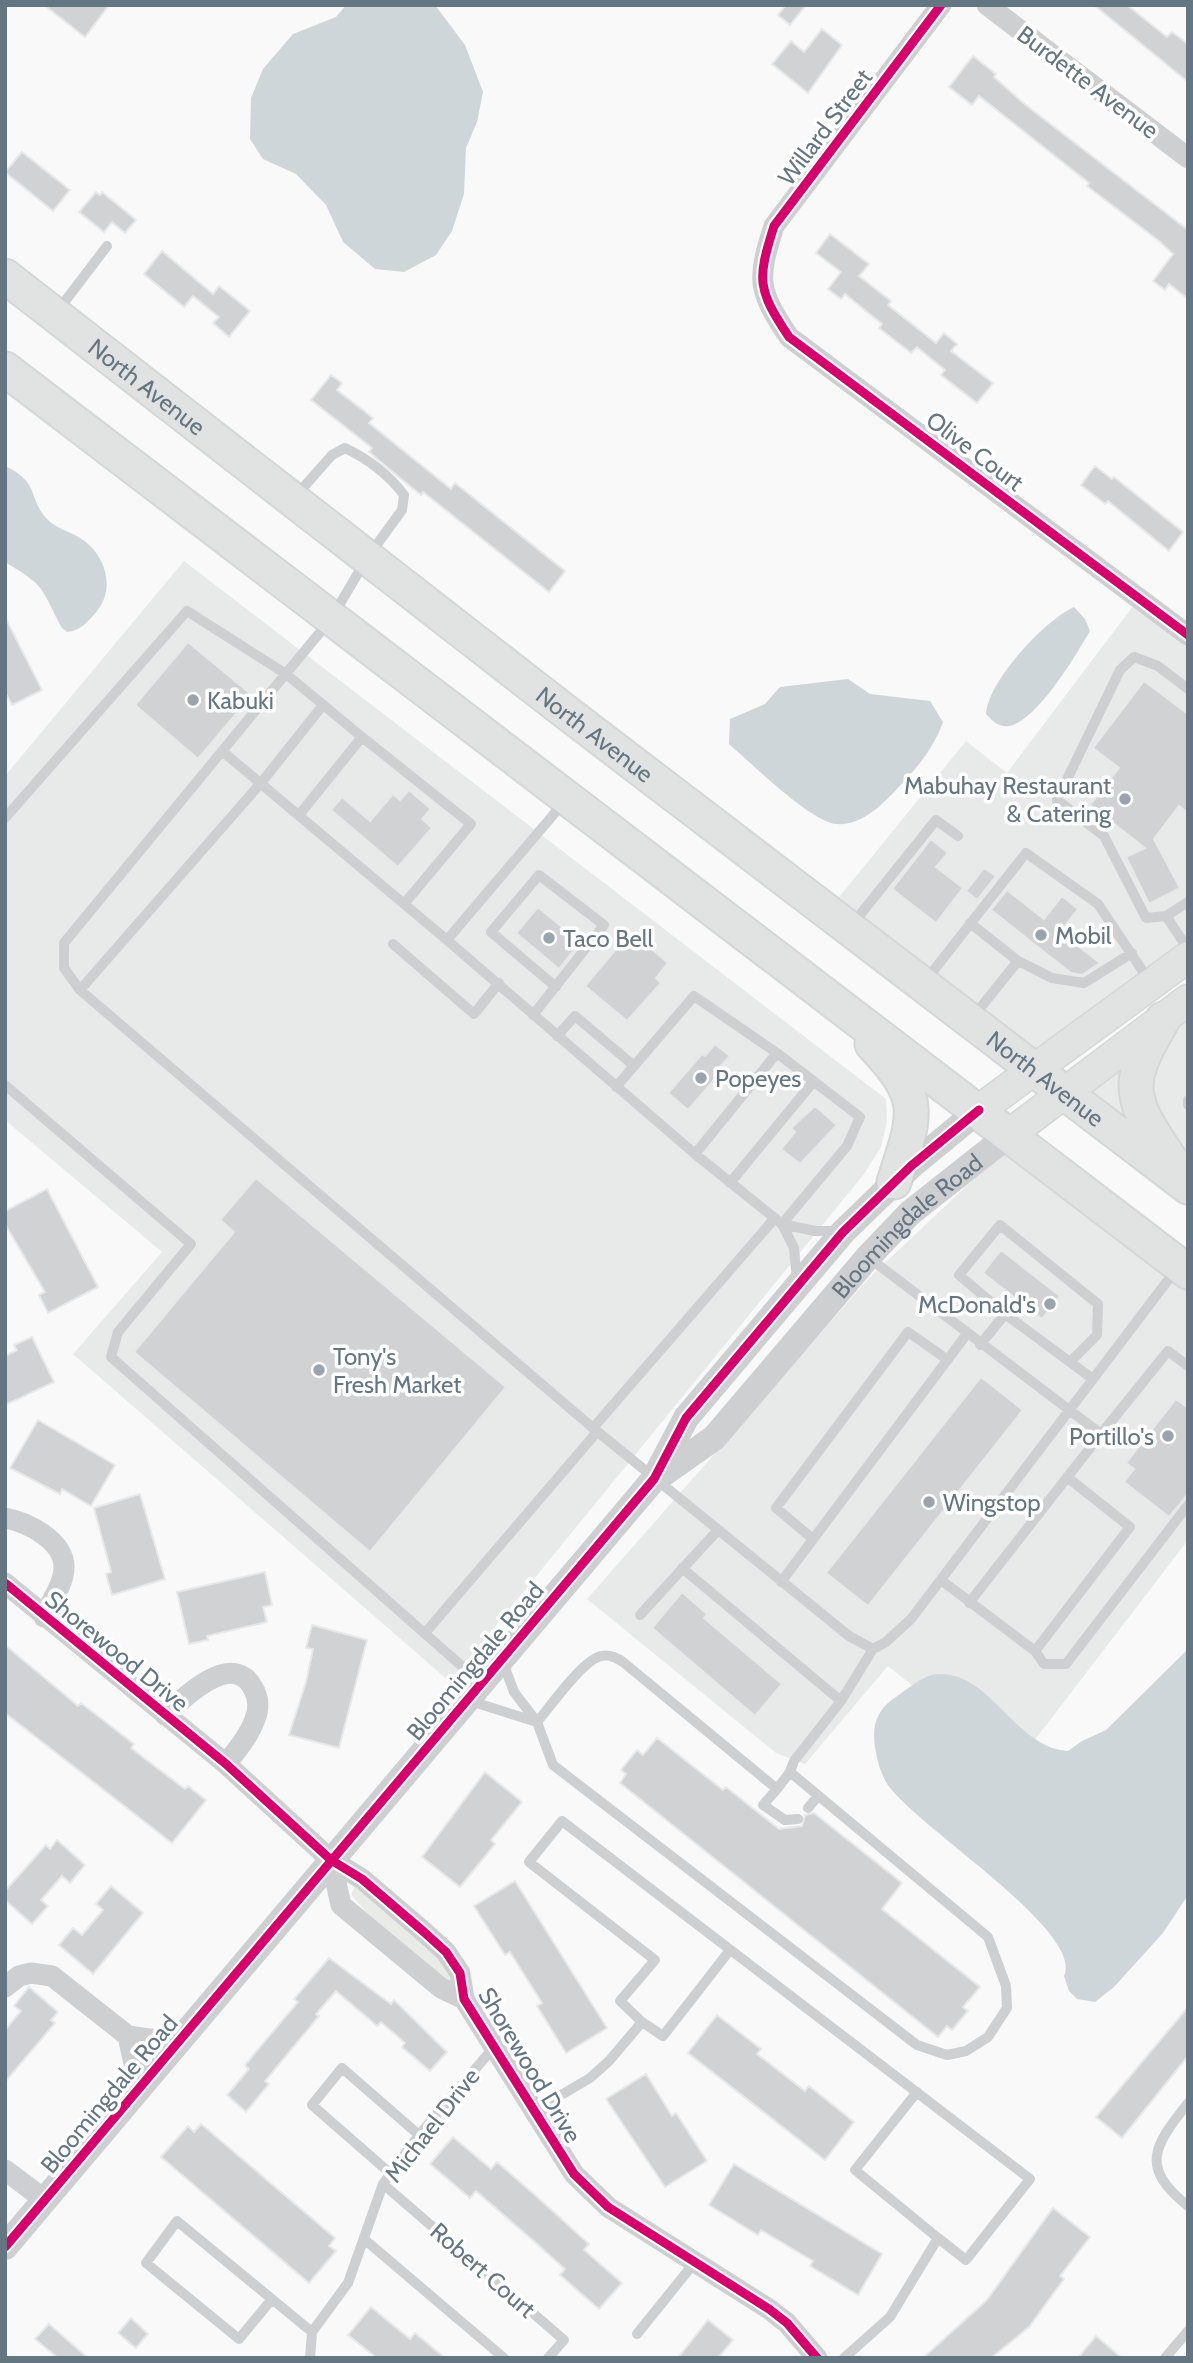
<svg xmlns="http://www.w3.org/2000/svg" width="1193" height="2363" viewBox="0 0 1193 2363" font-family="Cabin,sans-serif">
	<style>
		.built { fill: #e8e9e9 }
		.green { fill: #e8ebe6 }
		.water { fill: #ced6d9 }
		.building { fill: #d0d2d3; stroke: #e8e8e8; stroke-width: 2 }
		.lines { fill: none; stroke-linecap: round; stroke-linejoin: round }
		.secondary-casing { stroke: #d5d6d7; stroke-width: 33 }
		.primary-casing { stroke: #d5d6d7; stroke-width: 37 }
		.service { stroke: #cecfd0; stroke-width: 10 }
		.minor { stroke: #cecfd0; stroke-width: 21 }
		.tertiary { stroke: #cecfd0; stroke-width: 26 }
		.secondary { stroke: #e1e2e2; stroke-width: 30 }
		.primary { stroke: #e1e2e2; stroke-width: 33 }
		.cycleway-casing { stroke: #fff; stroke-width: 13 }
		.cycleway { stroke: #d6006c; stroke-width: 9 }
		.poi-dot { fill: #99a4ac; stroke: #fff; stroke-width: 2.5 }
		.labels { text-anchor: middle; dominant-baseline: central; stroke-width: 7; stroke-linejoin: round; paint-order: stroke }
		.street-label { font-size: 24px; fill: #657683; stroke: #fff }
		.poi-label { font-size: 24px; fill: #657683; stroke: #fff; text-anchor: start }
	</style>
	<rect width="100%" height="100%" fill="#f9f9f9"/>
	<path class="built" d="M184,561L886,1099L887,1121L881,1147L864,1174L450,1682L73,1354L162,1252L5,1120V776Z
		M1136,602L1188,641V944L1032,1060L831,907L966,741L1007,773Z
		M1188,1012V1179L1074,1092Z
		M1012,1143L1188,1279V1540L1014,1767L888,1666L805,1764L776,1753L587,1599L869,1278Z"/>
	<path class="green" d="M355,1887L437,1956L455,1981L451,1984L366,1912L351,1894Z"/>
	<path class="water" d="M346,5H435L465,45L483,92L477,122L466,148L464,194L452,231L436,255L404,272L375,269L343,242L326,205L296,174L263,159L250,139L251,98L263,69L293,34L336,17Z
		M5,466C40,482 28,499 47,519C57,529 69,531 80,538C105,553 116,588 97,611C89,621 80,631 67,632L62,628C40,587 47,587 5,562Z
		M1074,607L1085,619L1090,631C1076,655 1037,721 1009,726C1000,728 992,721 986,714C988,681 1044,621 1074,607Z
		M848,679L870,694L930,701L943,722C933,750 916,769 895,791C880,807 860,826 836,824C810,821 751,763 729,744L730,719L765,704L780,687Z
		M1188,1649V1895L1163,1933L1114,1987L1095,2002L1077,1999L1069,1991L1064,1976C1085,1930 910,1823 886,1782C879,1770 874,1749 874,1735C874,1721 880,1708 893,1699C905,1691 924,1674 939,1674C992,1673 1015,1748 1068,1751L1082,1741L1106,1730Z"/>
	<path class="building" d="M44,5H109L85,37Z
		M786,5H806L790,25L778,15Z
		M1094,5H1127L1167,37L1172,32L1188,44V82Z
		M822,29L842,45L808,93L772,64L791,41L804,52Z
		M973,56L996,74L994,77L1027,106L1188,230V299L1169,284L1165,290L1153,281L1173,254L1159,241L1087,186L1089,183L979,96L972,105L949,87Z
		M22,152L70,190L53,211L5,172Z
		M96,192L100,195L102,192L136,220L125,233L112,222L104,232L79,212Z
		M830,234L869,264L859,276L891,301L888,305L936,343L944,333L957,344L951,351L993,383L977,403L941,375L945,370L917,347L911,353L879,328L882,324L845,294L841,299L828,289L841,272L816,253Z
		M162,251L213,294L219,286L250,311L229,337L213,323L219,317L193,296L184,307L144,274Z
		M331,375L342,383L337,390L373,418L369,423L451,489L455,483L565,571L549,592L423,492L421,495L400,478L369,452L372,448L311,400Z
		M1095,466L1112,479L1114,477L1183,532L1169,551L1108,501L1105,504L1081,485Z
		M5,617L42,690L12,705L5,692Z
		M188,642L252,695L198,759L135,705Z
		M1144,681L1188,714V813L1179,806L1154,839L1180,888L1149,904L1126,857L1145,848L1090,805L1119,768L1093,748Z
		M409,790L431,809L422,819L432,828L398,867L331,810L342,797L370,821L393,794L400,800Z
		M931,839L948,853L936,867L963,888L936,923L892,889Z
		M984,868L996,876L977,900L966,891Z
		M1007,890L1044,919L1062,896L1078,909L1060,932L1100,963L1082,975L1071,973L991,910Z
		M538,907L580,942L559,969L516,933Z
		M631,931L668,963L656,978L661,983L627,1021L585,986Z
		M715,1044L730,1056L719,1068L722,1071L688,1110L668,1093L702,1054L705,1056Z
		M815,1106L837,1125L800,1164L781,1149L795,1132L791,1128Z
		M256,1178L506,1387L370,1552L134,1352L234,1232L220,1220Z
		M47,1189L98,1287L48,1313L39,1295L45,1292L5,1224V1211Z
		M1001,1250L1060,1296L1042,1319L983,1273Z
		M32,1337L54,1382L5,1405V1356L17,1350L14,1345Z
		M981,1377L1023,1410L868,1606L826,1573Z
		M1176,1399L1188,1408V1494L1169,1517L1124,1482L1134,1469L1126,1463Z
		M38,1420L115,1465L91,1506L62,1489L60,1494L10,1468Z
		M140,1494L165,1579L112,1595L106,1574L111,1572L94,1508Z
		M265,1572L272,1605L263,1607L267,1622L207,1636L208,1640L189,1644L177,1592Z
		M682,1592L707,1614L704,1618L782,1684L755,1716L652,1628Z
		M312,1625L367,1640L339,1748L289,1735L306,1682L313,1649L306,1648Z
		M5,1645L78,1706L81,1703L134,1744L131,1748L157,1768L185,1789L188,1786L206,1800L172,1843L5,1713Z
		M657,1738L723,1790L726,1787L779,1829L802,1826L805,1815L814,1813L902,1883L882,1909L980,1987L963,2007L968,2011L952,2030L947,2026L938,2037L620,1783L626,1774L621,1770L637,1750L643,1755Z
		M485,1772L522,1802L491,1840L495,1844L460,1887L422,1857Z
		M57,1840L85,1865L70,1883L62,1876L41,1900L48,1906L32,1924L5,1900V1891L46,1845L50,1849Z
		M515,1881L607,2028L566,2053L537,2006L542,2003L510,1952L505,1955L474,1906Z
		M111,1886L143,1913L93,1974L59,1945L73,1928L82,1935L103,1910L96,1904Z
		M329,1958L391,2004L394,2000L447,2052L430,2071L402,2047L405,2043L381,2022L377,2026L336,1991L316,2014L319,2016L265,2081L269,2084L246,2112L227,2095L249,2069L245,2065L298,2002L294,1999Z
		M29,1987L58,2012L51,2020L55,2023L5,2082V2030L21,2011L14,2006Z
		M1188,2007V2056L1122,2138L1096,2117Z
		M717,2015L761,2049L757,2054L805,2091L809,2086L854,2122L825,2160L688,2053Z
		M646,2074L672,2116L676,2113L707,2161L665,2187L606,2099Z
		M201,2124L335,2238L329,2246L336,2251L309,2283L161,2157L188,2126L194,2132Z
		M453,2137L491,2169L497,2162L536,2196L589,2244L584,2250L622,2283L599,2309L560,2275L565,2269L528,2236L476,2191L470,2198L430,2164Z
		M734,2164L882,2254L858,2295L810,2266L813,2261L761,2230L758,2235L709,2205Z
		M1053,2208L1090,2237L1060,2276L1064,2279L1029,2327L991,2358H923L987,2300Z
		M371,2307L410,2339L415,2333L445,2358H377L348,2335Z
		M131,2318L148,2334L136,2348L118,2333Z
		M708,2320L733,2340L718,2358H678Z
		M49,2324L88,2358H58L35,2339Z
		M1096,2336L1122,2358H1078Z"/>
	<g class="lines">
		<g class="secondary-casing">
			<path id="secondary" d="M979,1110L1188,957
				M1010,1134L1188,1000"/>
		</g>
		<g class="primary-casing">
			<g id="primary">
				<path id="s2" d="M5,276L562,709L1188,1187"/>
				<path d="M5,369L1188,1272"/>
				<path d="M1163,1019C1155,1035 1144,1051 1139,1068C1126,1106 1159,1139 1177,1170"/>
				<path d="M872,1044C925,1100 916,1114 894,1182"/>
			</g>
		</g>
		<path class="service" d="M56,313L107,246
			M294,498L332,455L345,448C368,459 389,475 404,495L402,510L367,558L331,619L64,943V968L80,990L593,1428L849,1636L873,1649L886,1642L911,1619L1178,1267
			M362,737L471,824L404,904
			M222,751L447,940
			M565,801L447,940L695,1154L782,1224L794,1248L797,1280
			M5,818L187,611L286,674L362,737L299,815
			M1188,902L1166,916L1188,949
			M1166,916L1146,918L1104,836L1057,800L1120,670L1134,657L1158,666L1188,689
			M970,923L1018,961L973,1017
			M851,926L936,820L958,836
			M393,944L474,1014L499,983
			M1018,961L1052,978L1084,983L1132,953
			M926,980L1026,853L1098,904L1150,982
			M80,990L261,783L323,705
			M533,1015L604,925L539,875L491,932L556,987
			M557,1036L575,1016L633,1065
			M5,1085L191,1244L118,1332L111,1357L481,1683
			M616,1087L694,996L777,1053L860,1117L847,1146L782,1224
			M1188,1100V1105
			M695,1154L777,1053
			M730,1183L814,1081
			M782,1224L815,1231H840
			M868,1257L1101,1434L1168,1351L1188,1366
			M980,1345L1005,1314
			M1070,1362L1097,1335L1098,1304L1000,1225L959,1275L1005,1314L1093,1379
			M593,1428L775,1218
			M813,1539L776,1508L908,1332L948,1360
			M682,1568L841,1701
			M941,1580L1035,1651L1044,1664H1066L1188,1505
			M781,1582L966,1335
			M969,1603L1101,1434
			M640,1615L717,1531
			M425,1633L597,1432
			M1035,1651L1130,1527L1067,1477
			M502,1660L514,1692L537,1722L553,1765L917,2045L947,2055L966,2051L988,2037L1007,2008L1006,1986L988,1937L790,1772L794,1761L841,1701L873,1649
			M470,1701L537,1722
			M537,1722C550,1707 584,1658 602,1656C610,1654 617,1658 623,1662L777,1789L790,1772
			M777,1789L763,1805L785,1820L798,1819
			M808,1808L818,1796
			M642,2022L663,2036L730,1950
			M917,2092L855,2170L938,2238
			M1188,2103C1154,2146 1139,2167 1188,2206
			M534,2111L590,2078L609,2061L642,2022L620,2001L655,1960L529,1862L562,1821L1030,2179L966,2260L938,2238L890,2317L844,2358
			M391,2174L312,2105L342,2068L419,2135
			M383,2184L564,2340L548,2358
			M364,2239L504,2358
			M272,2299L239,2339L146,2263L177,2221L312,2332
			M637,2334L695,2262
			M310,2358L312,2332L348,2283L383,2184L419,2135L494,2047
			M1165,2358L1188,2331"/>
		<path class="minor" d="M941,5L774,226C757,280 757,289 789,337L1188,635
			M987,5L1188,158
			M5,1518C28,1522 64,1541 64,1567C64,1585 50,1602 44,1617
			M5,1583L226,1764L331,1860L362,1879L424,1932L446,1952L460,1973L464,1999L574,2174L608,2207L769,2309L787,2323L817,2358
			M165,1715C183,1698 233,1649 253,1688C259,1698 259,1709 255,1719C249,1736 237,1750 226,1764
			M331,1860L341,1905L441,1988L464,1999
			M5,1987L19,1976L31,1973L52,1976L128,2036L177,2043
			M128,2036L139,2087
			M5,2170L45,2200"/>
		<g class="tertiary">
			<path id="s1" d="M657,1478L714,1438L868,1257L910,1213L1010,1134"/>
			<path d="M5,2247L654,1479L686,1418L843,1232L911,1166L979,1110"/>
		</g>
		<use href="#secondary" class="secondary"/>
		<use href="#primary" class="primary"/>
		<g class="cycleway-casing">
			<path id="cycleway" d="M941,5L774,226C757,280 757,289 789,337L1188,635
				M5,1583L226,1764L331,1860L362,1879L424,1932L446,1952L460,1973L464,1999L574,2174L608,2207L769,2309L787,2323L817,2358
				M5,2247L654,1479L686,1418L843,1232L911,1166L979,1110"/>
		</g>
		<use href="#cycleway" class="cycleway"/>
	</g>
	<g class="poi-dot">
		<circle cx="193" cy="700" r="7"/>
		<circle cx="1125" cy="799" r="7"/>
		<circle cx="1041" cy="935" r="7"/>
		<circle cx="549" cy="938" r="7"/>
		<circle cx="701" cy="1078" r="7"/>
		<circle cx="1050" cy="1304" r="7"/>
		<circle cx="319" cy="1370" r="7"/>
		<circle cx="1168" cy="1436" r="7"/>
		<circle cx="929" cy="1502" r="7"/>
	</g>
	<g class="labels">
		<g class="street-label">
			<text transform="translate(1088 82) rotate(37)">Burdette Avenue</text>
			<text transform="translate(825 127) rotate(-53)">Willard Street</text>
			<text stroke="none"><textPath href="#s2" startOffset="180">North Avenue</textPath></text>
			<text transform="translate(975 451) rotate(37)">Olive Court</text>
			<text stroke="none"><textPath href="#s2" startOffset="747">North Avenue</textPath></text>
			<text stroke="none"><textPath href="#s2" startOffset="1314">North Avenue</textPath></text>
			<text stroke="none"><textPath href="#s1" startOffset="357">Bloomingdale Road</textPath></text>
			<text transform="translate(117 1651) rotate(39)">Shorewood Drive</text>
			<text transform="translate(475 1661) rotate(-50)">Bloomingdale Road</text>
			<text transform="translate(530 2065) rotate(59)">Shorewood Drive</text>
			<text transform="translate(109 2094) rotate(-50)">Bloomingdale Road</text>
			<text transform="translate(432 2125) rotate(-52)">Michael Drive</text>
			<text transform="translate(483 2270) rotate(41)">Robert Court</text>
		</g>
		<g class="poi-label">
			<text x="207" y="700">Kabuki</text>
			<text x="1111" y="785" text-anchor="end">Mabuhay Restaurant<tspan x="1111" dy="28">&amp; Catering</tspan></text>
			<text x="1055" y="935">Mobil</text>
			<text x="563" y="938">Taco Bell</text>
			<text x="715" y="1078">Popeyes</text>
			<text x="1036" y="1304" text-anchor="end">McDonald's</text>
			<text x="333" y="1356">Tony's<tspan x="333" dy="28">Fresh Market</tspan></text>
			<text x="1154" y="1436" text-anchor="end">Portillo's</text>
			<text x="943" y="1502">Wingstop</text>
		</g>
	</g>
	<rect width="1193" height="2363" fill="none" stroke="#657683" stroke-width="14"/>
</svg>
